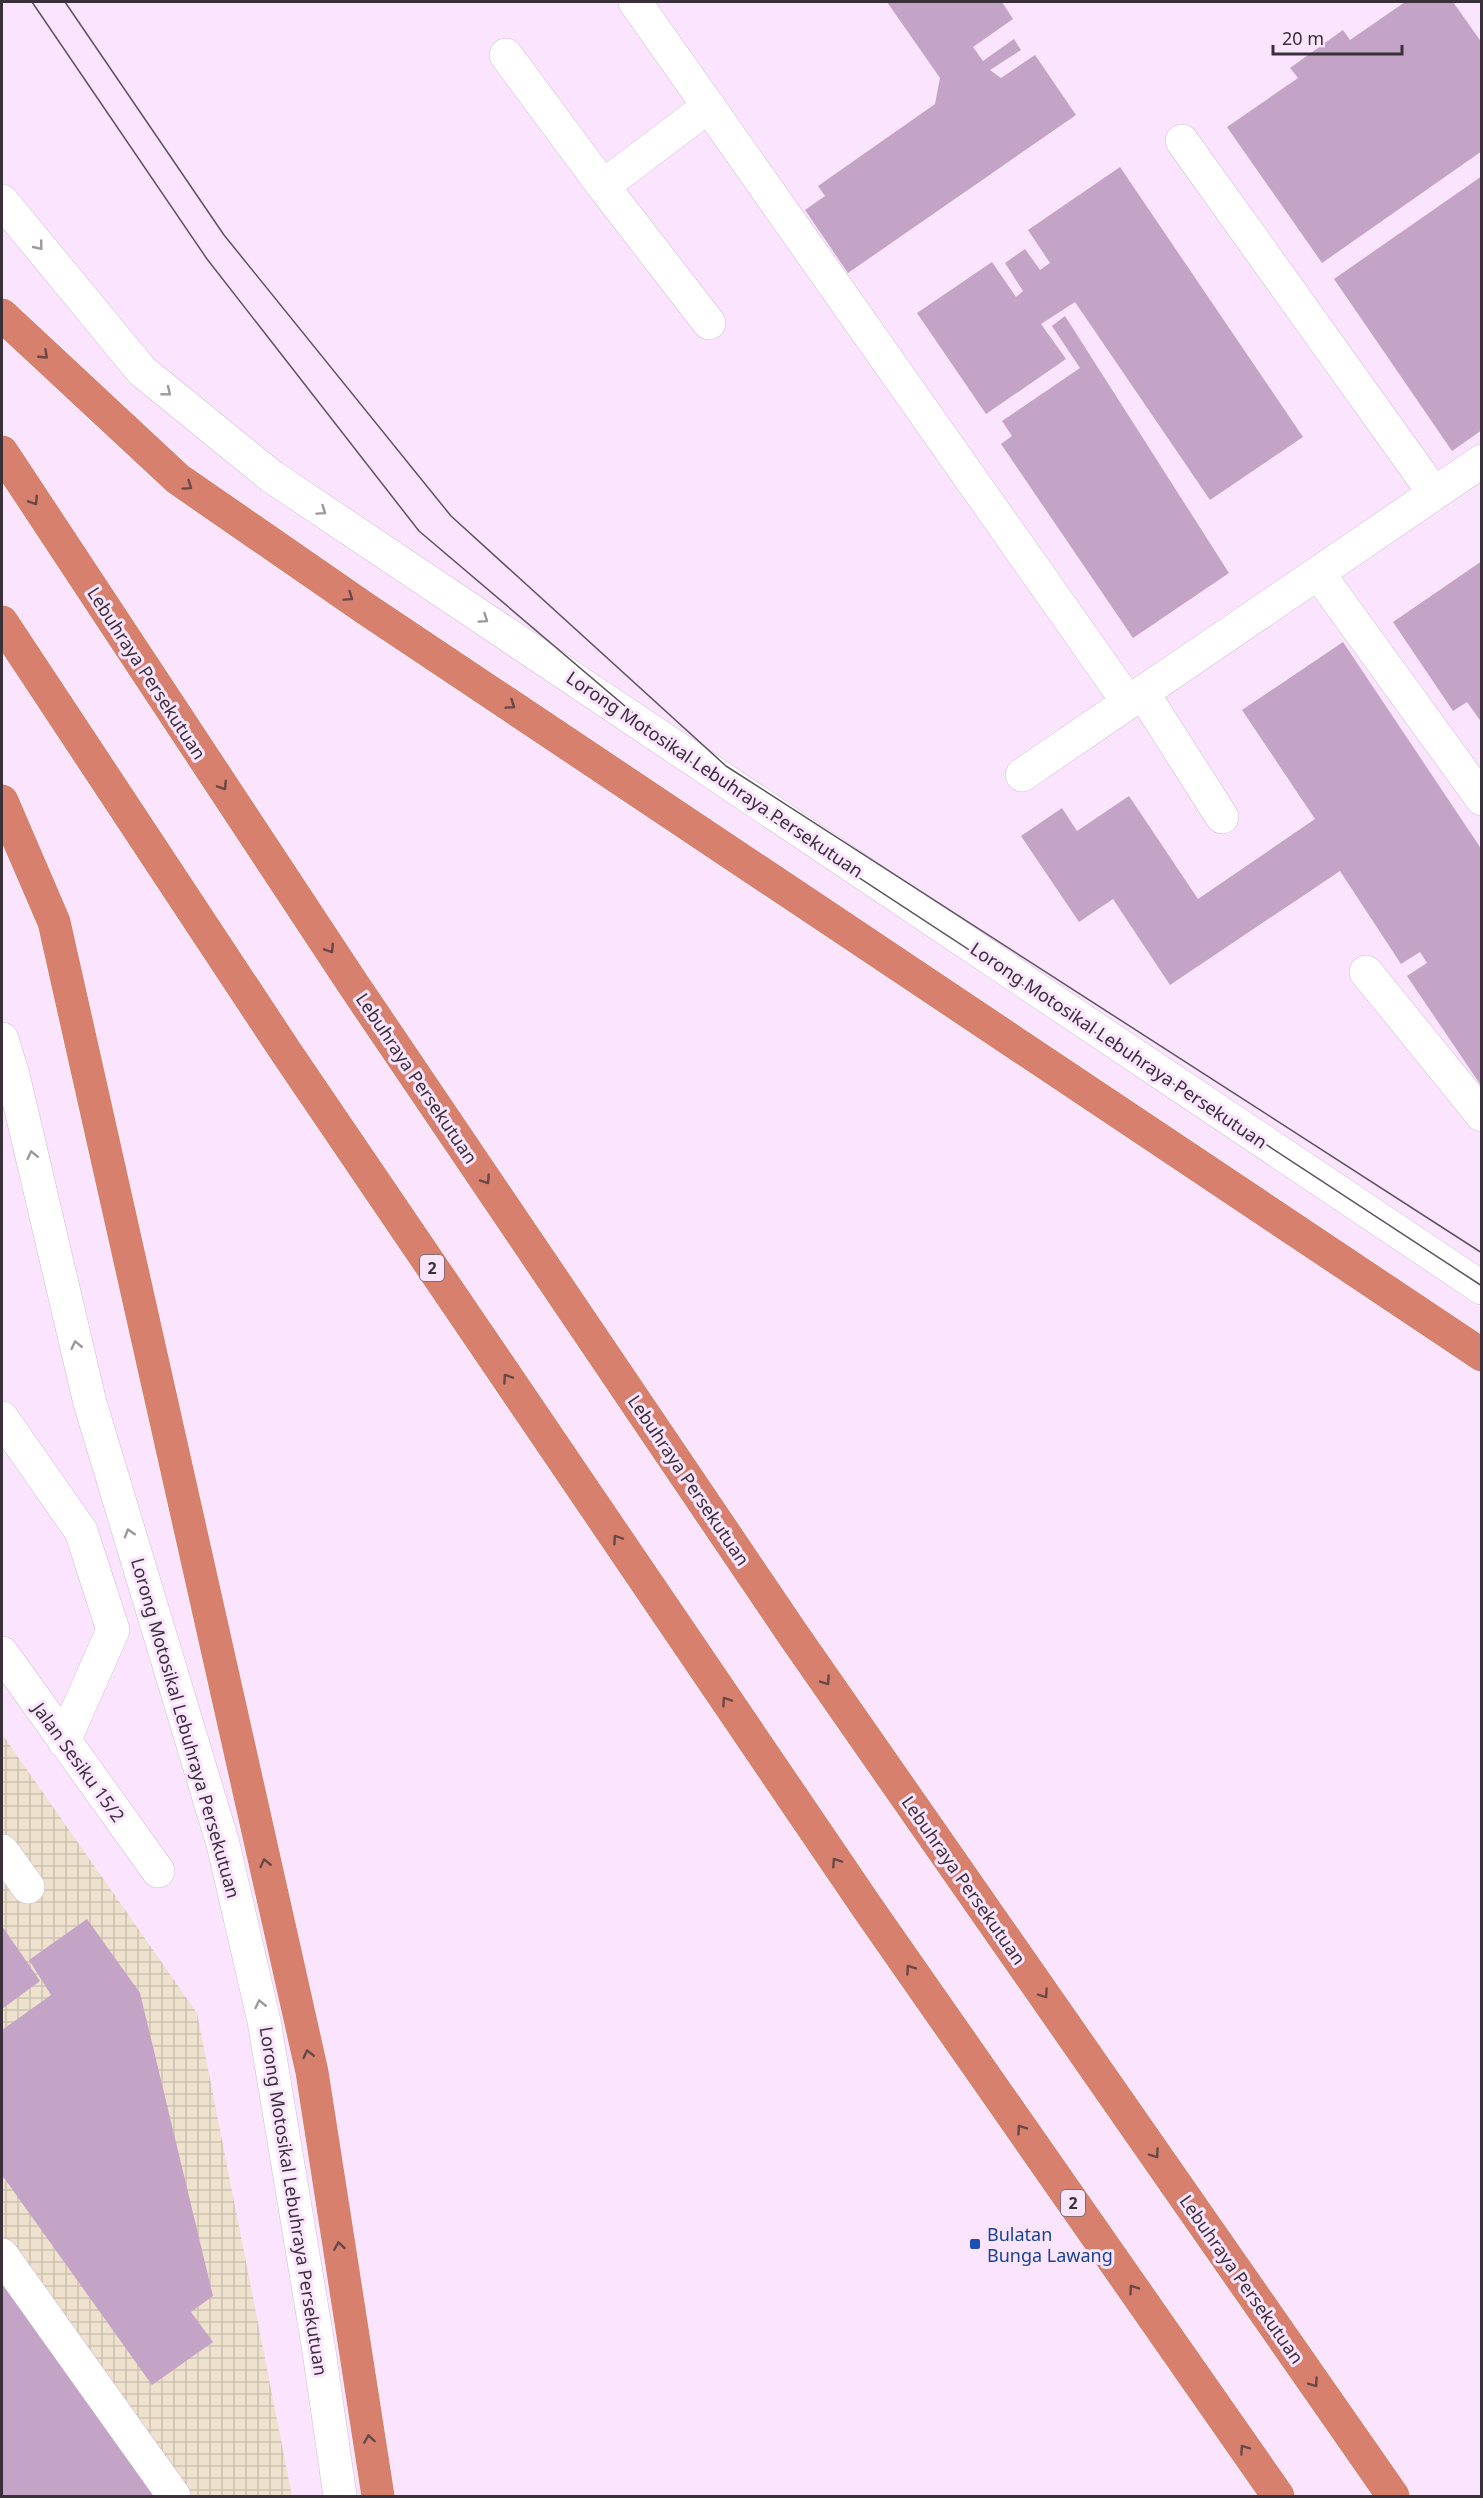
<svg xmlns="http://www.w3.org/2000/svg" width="1483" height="2498" viewBox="0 0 1483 2498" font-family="'Noto Sans',sans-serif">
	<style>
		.industrial { fill: url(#industrial-grid) }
		.building { fill: #c3a4c7 }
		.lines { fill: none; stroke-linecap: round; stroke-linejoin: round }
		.minor-casing { stroke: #d1bad4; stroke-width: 34 }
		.highway-casing { stroke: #fff; stroke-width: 34 }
		.minor { stroke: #fff; stroke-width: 33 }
		.highway { stroke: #d7806d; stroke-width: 33 }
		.tram { stroke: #5d525f; stroke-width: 1.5 }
		.oneway { stroke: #9c989c }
		.oneway2 { stroke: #684849 }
		.transit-dot { fill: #1a4fb4; stroke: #fbe4fe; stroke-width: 2 }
		.labels { text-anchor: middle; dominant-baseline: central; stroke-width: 6; stroke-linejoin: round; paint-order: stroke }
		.shield { fill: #fbe4fe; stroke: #736675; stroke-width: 1.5 }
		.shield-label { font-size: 16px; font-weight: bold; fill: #39303a }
		.street-label { font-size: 18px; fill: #39303a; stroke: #fbe4fe }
		.transit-label { font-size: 18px; fill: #164399; stroke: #fbe4fe; text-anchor: start }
	</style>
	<defs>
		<pattern id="industrial-grid" width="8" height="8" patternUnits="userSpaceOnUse" patternTransform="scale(1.5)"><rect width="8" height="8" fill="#eee1cd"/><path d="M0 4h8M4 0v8" fill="none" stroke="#cdc1b1"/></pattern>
	</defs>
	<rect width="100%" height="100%" fill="#fbe4fe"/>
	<path class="industrial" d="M2,1734L197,2013L292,2496H2Z"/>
	<path class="building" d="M887,2H1002L1013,19L973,47L983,61L1014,39L1021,50L990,70L1001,78L1035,55L1076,115L848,273L805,210L825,196L818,186L935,104L940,78Z
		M1405,2H1453L1482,43V151L1322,263L1227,127L1298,78L1290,68L1343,30L1350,40Z
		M1120,167L1303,437L1210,500L1075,302L1041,324L1066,359L986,414L917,313L992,262L1016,297L1023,291L1005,263L1025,249L1040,270L1050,263L1028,230Z
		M1482,176V430L1452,451L1334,279Z
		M1065,316L1229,573L1133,638L1001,444L1012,436L1002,421L1080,368L1052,326Z
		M1482,561V723L1467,702L1453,711L1393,622Z
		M1343,642L1482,850V1087L1407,976L1427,963L1420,952L1401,964L1340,871L1170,985L1113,899L1079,922L1021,836L1062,808L1077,831L1129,796L1198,899L1315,819L1242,710Z
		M87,1919L140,1993L213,2296L191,2312L213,2342L152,2385L2,2175V2030L51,1995L29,1960Z
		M2,1926L40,1981L2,2009Z
		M2,2264L166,2496H2Z"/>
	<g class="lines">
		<g class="minor-casing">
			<path id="minor" d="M635,2L1128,702
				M506,55L603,186L709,106
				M1182,141L1434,493
				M603,186L709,323
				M2,201L142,371L271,476L1482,1288
				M1318,573L1482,799
				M1143,693L1222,817
				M1022,775L1482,461
				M1366,972L1482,1115
				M2,1039L13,1075L90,1403L223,1844L264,2021L319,2351L340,2496
				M2,1418L81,1531L113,1630L64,1741
				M2,1653L158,1871
				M2,1851L28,1887
				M2,2255L174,2496"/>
		</g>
		<g class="highway-casing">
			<path id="highway" d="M2,315L178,479L366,609L1482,1355
				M2,452L353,984L792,1633L1393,2496
				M2,622L286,1052L869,1910L1278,2496
				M2,801L54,922L312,2072L378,2496"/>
		</g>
		<use href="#minor" class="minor"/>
		<use href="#highway" class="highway"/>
		<path class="tram" d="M32,2L207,259L419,531L719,786L1482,1286
			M65,2L224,235L451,516L726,766L1482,1253"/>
	</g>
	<defs><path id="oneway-chevron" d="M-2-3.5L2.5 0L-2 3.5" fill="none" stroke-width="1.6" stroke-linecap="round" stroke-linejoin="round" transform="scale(1.5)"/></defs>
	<g class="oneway">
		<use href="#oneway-chevron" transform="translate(39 246) rotate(51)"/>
		<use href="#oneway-chevron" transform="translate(167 392) rotate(39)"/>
		<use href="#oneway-chevron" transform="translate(322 511) rotate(34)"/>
		<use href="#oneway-chevron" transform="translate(484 619) rotate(34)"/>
		<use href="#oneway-chevron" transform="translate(32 1155) rotate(-103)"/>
		<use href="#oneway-chevron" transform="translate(76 1345) rotate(-103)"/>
		<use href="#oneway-chevron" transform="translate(129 1533) rotate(-107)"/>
		<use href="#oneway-chevron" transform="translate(260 2004) rotate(-103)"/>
	</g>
	<g class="oneway2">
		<use href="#oneway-chevron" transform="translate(44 355) rotate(43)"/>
		<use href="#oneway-chevron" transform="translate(188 486) rotate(35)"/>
		<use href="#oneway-chevron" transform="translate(34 501) rotate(57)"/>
		<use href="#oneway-chevron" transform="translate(349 597) rotate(35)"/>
		<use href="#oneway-chevron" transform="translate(511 705) rotate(34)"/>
		<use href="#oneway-chevron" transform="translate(223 786) rotate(57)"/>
		<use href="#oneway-chevron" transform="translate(330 949) rotate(57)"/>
		<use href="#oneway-chevron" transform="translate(486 1180) rotate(56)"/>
		<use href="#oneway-chevron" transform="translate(507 1378) rotate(-124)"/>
		<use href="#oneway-chevron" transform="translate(617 1539) rotate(-124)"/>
		<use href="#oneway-chevron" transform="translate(826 1681) rotate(55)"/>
		<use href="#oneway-chevron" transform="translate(726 1701) rotate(-124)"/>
		<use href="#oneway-chevron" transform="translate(836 1862) rotate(-124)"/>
		<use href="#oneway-chevron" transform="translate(265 1863) rotate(-103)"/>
		<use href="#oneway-chevron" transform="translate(910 1969) rotate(-125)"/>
		<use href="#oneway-chevron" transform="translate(1044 1994) rotate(55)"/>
		<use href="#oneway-chevron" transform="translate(308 2054) rotate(-103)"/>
		<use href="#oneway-chevron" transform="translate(1021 2129) rotate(-125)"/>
		<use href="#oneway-chevron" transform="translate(1155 2154) rotate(55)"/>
		<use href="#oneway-chevron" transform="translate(339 2246) rotate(-99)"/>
		<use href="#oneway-chevron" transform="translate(1133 2289) rotate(-125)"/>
		<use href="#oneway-chevron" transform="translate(1314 2383) rotate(55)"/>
		<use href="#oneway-chevron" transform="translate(369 2439) rotate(-99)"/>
		<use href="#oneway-chevron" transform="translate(1244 2449) rotate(-125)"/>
	</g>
	<rect class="transit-dot" x="969" y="2238" width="12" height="12" rx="3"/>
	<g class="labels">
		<g class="shield">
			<rect x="420" y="1255" width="24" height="26" rx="4.5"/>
			<rect x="1061" y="2190" width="24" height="26" rx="4.5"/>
		</g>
		<g class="shield-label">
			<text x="432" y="1268">2</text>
			<text x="1073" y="2203">2</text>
		</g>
		<g class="street-label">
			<text transform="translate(147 673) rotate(57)">Lebuhraya Persekutuan</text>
			<text transform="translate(715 774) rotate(34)">Lorong Motosikal Lebuhraya Persekutuan</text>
			<text transform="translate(1119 1045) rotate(34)">Lorong Motosikal Lebuhraya Persekutuan</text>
			<text transform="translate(417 1078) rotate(56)">Lebuhraya Persekutuan</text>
			<text transform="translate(689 1480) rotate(56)">Lebuhraya Persekutuan</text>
			<text transform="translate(186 1728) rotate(74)">Lorong Motosikal Lebuhraya Persekutuan</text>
			<text transform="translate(79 1762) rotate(54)">Jalan Sesiku 15/2</text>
			<text transform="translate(964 1880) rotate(55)">Lebuhraya Persekutuan</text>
			<text transform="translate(294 2201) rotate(81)">Lorong Motosikal Lebuhraya Persekutuan</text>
			<text transform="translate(1242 2279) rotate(55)">Lebuhraya Persekutuan</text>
		</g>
		<g class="transit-label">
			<text x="987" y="2234">Bulatan<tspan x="987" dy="21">Bunga Lawang</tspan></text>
		</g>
	</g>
	<rect width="1483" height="2498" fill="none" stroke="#39303a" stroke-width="6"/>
	<path d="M1273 45v9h129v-9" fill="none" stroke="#39303a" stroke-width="3"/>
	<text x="1282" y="45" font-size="18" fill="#39303a" stroke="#fbe4fe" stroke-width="4.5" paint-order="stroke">20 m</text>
</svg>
